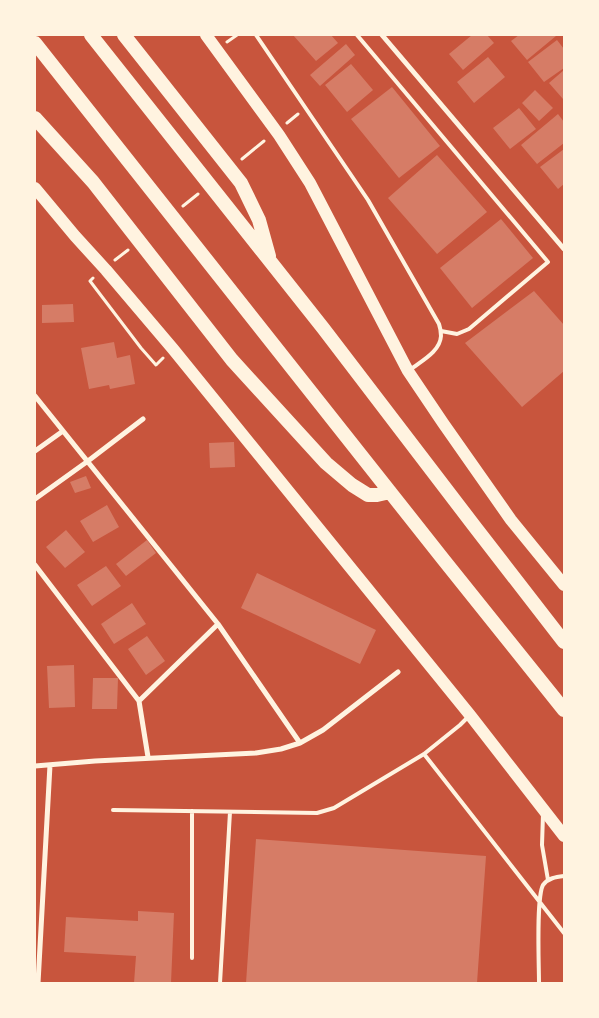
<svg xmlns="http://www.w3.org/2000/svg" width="599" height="1018" viewBox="0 0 599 1018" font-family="Arial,sans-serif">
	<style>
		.building { fill: #d67c66 }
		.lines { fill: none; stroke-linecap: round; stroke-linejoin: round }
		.path { stroke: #fff3e0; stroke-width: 3 }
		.service { stroke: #fff3e0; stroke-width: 4 }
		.minor { stroke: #fff3e0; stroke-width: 5 }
		.trunk { stroke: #fff3e0; stroke-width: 12 }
		.motorway { stroke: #fff3e0; stroke-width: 14 }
	</style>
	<rect width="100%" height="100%" fill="#c8553d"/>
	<path class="building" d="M293,35H331L338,43L316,61Z
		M472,35H487L494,43L463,70L449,54Z
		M519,35H555L556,36L527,60L511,41Z
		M557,40L564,49V68L544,82L528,62Z
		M346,44L355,55L320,86L310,75Z
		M488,57L505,77L474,103L457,82Z
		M351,64L373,90L347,112L325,85Z
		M564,70V98L563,99L549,83Z
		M392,87L440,146L399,178L351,119Z
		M535,90L553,108L539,121L522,103Z
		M519,108L536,129L510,149L493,128Z
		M558,114L564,122V143L537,164L521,145Z
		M564,149V184L558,189L540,167Z
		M437,155L487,212L437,254L388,198Z
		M501,219L533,258L472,308L440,268Z
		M534,291L564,325V371L522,407L465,343Z
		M73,304L74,322L42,323V305Z
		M114,342L117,358L130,355L135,384L110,389L109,385L89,389L81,348Z
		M234,442L235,467L210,468L209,443Z
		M86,476L91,488L75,493L70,482Z
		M107,505L119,527L93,542L80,521Z
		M66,530L85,552L65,568L46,547Z
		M147,540L156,553L126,576L116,564Z
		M106,566L121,586L92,606L77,585Z
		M257,573L376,630L360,664L241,608Z
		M132,603L146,624L114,644L101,624Z
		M147,636L165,661L146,675L128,649Z
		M74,665L75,707L49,708L47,666Z
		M93,678H118L117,709H92Z
		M256,839L486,856L477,983H246Z
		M138,911L174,913L171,983H134L136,956L64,952L66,917L138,921Z"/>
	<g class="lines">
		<path class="path" d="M227,42L237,35
			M287,123L298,114
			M242,159L264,141
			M183,206L198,194
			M115,260L128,250
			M93,278L90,281L141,348L156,365L163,358"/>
		<path class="service" d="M256,35L368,200L439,324C440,327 441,332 441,336C440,352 421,361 410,370
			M357,35L548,262L469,329L457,334L441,331
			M424,754L564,933
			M113,810L317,813L334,808L424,754L460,725L469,716
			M192,811V958
			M543,814L542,845L548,880
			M220,983L230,812
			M539,983C539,964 536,898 543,885C548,878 556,877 564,876"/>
		<path class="minor" d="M382,35L564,249
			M35,396L218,624L300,743
			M35,451L63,431
			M35,499L88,461L143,419
			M35,565L139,701L148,757
			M139,701L218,624
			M35,766L95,761L256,753L281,749L300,743L323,730L398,672
			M38,983L50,765"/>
		<path class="trunk" d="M206,35L279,135L310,183L408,371L443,423L511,520L564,585
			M35,188L75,236L106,270L173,349L470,715L564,836"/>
		<path class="motorway" d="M91,35L323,328L475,527L564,642
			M124,35L241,183L259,220L269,256
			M35,43L443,559L564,710
			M35,118L93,182L232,360L326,463L352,485L368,495H377L390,492"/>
	</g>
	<rect width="599" height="1018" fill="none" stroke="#fff3e0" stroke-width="72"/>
</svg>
